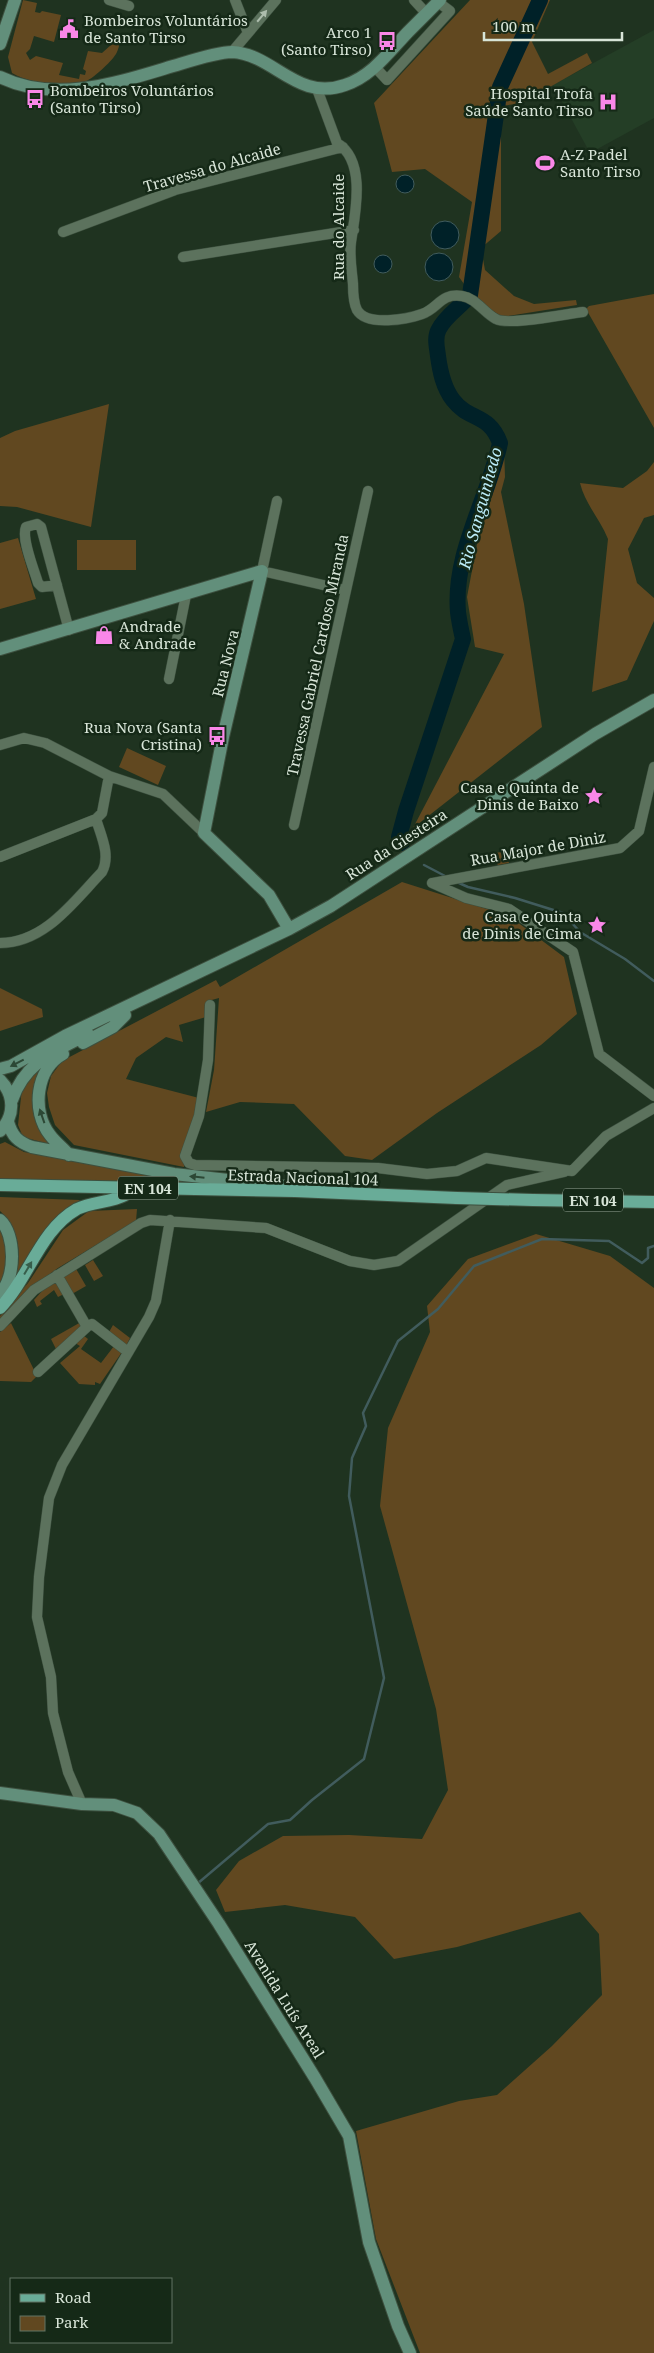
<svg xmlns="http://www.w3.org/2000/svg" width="654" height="2353" viewBox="0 0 654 2353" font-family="'Noto Serif',serif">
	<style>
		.built { fill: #243e26 }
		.green { fill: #614820 }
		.water { fill: #002128; stroke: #415c5d }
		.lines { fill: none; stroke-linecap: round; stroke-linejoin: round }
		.stream { stroke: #415c5d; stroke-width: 2.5 }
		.river { stroke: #002128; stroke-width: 16 }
		.street-casing { stroke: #3d503f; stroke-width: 11 }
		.secondary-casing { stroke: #3d503f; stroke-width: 14 }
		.primary-casing { stroke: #3d503f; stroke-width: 14 }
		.street { stroke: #5c725d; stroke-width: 10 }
		.secondary { stroke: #628f7b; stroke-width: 12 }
		.primary { stroke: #69ac98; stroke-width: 12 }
		.primary-bridge-casing { stroke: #3d503f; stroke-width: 14; stroke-linecap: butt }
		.primary-bridge { stroke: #69ac98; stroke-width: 12 }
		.oneway { fill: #adbdad }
		.oneway2 { fill: #2c4835 }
		.oneway3 { fill: #375d4b }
		.labels { text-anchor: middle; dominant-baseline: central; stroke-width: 5; stroke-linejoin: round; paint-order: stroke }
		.shield { fill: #152917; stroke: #9ead9e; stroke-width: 1 }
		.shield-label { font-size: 14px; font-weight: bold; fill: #d8e5d8 }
		.poi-label { font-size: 15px; fill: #d8e5d8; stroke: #152917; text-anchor: end }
		.street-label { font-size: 15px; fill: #d8e5d8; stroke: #152917 }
		.water-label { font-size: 16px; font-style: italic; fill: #bcedf9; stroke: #152917 }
	</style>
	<rect width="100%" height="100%" fill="#1f3320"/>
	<path class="built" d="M654,30V118L590,153L553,85Z"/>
	<path class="green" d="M23,0L37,3L35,12L40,13L42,11L61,15L54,42L34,36L30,49L26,53L30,60L36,56L63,63L59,75L79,79L80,74L85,75L86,71L83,69L88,51L102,53L121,36C120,41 119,49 116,54C111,62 92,80 84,82C65,88 28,83 12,73L8,57Z
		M470,0H550L532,42L548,74L587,53L592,63L522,103L488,108L487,115L499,116L501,122V231L481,248L485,270L514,296L534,304L576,300L577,305L502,317L474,298L459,277L472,202L425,169L392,172L374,103Z
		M654,294V428L586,309L589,306Z
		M109,404L91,527L17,507L0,506V438L15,431Z
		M504,448L505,477L501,492L524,604L542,727L413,828L504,654L475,647L467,597L477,544Z
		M654,462V515L644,518L628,549L637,583L654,598V621L627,680L592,692L608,539C600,519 585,504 580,483L623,488L647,471Z
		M18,538L36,599L0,609V543Z
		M77,540H136V570H77Z
		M127,748L166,766L158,785L119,767Z
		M505,851L509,863L498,865L491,857L486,858L487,855Z
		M402,882L509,916L564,957L577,1014L541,1045L437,1113L372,1160L345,1156L294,1104L240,1102L206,1112L214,1070L219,998L208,1001L206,1017L179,1025L183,1042L166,1037L136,1058L126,1079L199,1098L184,1167L74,1145L55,1125L49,1107L47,1093L51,1076L62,1061L216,980L220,987Z
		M0,988L42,1009L43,1017L0,1031Z
		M40,1067C28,1099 32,1116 49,1144L23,1137L18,1125L22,1088Z
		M5,1142L24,1152L215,1183L0,1179V1144Z
		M0,1197L80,1200L55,1222L6,1294C10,1285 17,1274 18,1265C21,1245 15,1224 0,1211Z
		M137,1209L136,1221L58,1268L25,1292L0,1320V1316L28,1283L63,1230L89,1211Z
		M0,1227C6,1243 12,1267 0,1282Z
		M536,1234L610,1256L654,1288V2353H420L376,2239L356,2131L459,2101L497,2095L552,2046L602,1995L599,1934L580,1912L457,1947L394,1959L355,1917L285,1905L225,1912L216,1890L239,1861L283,1836L349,1835L422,1839L448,1790L436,1709L380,1506L388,1428L430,1332L427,1306L468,1259Z
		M93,1260L103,1276L94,1281L85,1265Z
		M75,1267L86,1286L72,1294L61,1275Z
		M51,1281H57L64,1294L58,1297L54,1290L40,1301L42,1304L37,1307L34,1300Z
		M81,1322V1326L57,1351L51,1339Z
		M11,1323L37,1376L31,1382L0,1381V1332Z
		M113,1325L130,1338L126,1346L109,1332Z
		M83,1335L88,1339L81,1349L101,1363L114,1346L122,1352L100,1384L95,1382V1385L79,1384L60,1363L80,1346L75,1343Z"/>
	<path class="water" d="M396 184a9 9 0 1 1 18 0a9 9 0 1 1-18 0Z
		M431 235a14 14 0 1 1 28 0a14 14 0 1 1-28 0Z
		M425 267a14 14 0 1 1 28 0a14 14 0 1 1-28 0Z
		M374 264a9 9 0 1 1 18 0a9 9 0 1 1-18 0Z"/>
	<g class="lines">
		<path class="stream" d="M424,865L447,877
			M459,883L468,887L515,898L563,913L580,932L625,959L654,981
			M197,1884L268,1824L290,1820L312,1800L364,1759L384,1678L349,1496L352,1458L366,1426L363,1413L398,1341L438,1309L474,1266L542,1239L609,1241L642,1263L648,1258V1248L654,1246"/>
		<path class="river" d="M402,843L399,837L406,811L463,639C461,630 459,621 458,612C453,553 488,499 500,443C489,413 469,421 453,400C443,387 440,371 438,356C437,347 434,337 439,329C446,315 461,307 470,295L500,87L540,0"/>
		<g class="street-casing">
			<path id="street" d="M109,0L129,6
				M235,0L248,33
				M414,0L427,14
				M232,52L276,0
				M375,67L387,80L450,11L438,2
				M317,89L337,143C367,161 355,214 351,242C349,256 352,271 353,284C353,292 354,304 357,310C367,327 408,319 422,314C439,308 440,293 462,296C476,298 484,313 496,319C508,326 566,314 583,312
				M63,232L175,190L343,147
				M183,257L354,230
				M277,501L262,571L345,590
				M57,585L42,587L38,583C34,569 21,539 26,527L37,524L41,527L69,630
				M169,679L186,595
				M0,745L24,738L45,743L109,776L163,794L204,833
				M294,825L368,491
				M0,857L96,819L102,813L109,776
				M432,883L466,898L509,909L573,952L599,1054L654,1096
				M433,883L620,848L639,831L654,767
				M0,943C45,943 74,901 102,872C111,855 101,836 96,819
				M210,1005L208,1060L199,1116L185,1156L189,1163L195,1165L378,1168L427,1174L457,1171L486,1158L572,1171L606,1136L654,1108
				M92,1324L128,1352
				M0,1326L34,1290L141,1223L150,1220L266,1228L350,1261L374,1265L398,1261L507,1185L564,1172
				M38,1372L87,1327L57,1275
				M82,1804L68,1772L53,1713L51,1677L37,1617L39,1577L49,1498L62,1465L149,1317L156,1301L170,1220"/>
		</g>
		<g class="secondary-casing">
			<path id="secondary" d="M0,44L15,0
				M0,77C58,105 122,81 180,64C193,60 219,52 232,52C274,54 297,102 345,85C372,76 388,53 408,32C418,22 429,11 440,0
				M0,649L262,571L223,737L204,833L269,895L289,929
				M83,1043L113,1027L125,1015
				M63,1054C36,1069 31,1111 50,1135C55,1142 63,1148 69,1155
				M0,1069L11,1066L65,1036L289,929L331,906L595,734L654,700
				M0,1080C15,1095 15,1116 0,1131
				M12,1100C25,1062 54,1052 88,1034
				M8,1122C12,1136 18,1142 32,1147L174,1174L283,1186
				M0,1220C16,1234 16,1279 0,1293
				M0,1793L82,1804L114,1805L137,1813L159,1834L219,1924L315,2078L349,2136L369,2242L398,2326L410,2353"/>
		</g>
		<g class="primary-casing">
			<path id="primary" d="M0,1185L295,1191L457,1198
				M533,1200L654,1202
				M0,1308C29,1278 40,1230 77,1209C93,1201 110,1203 125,1195"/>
		</g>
		<use href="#street" class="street"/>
		<use href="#secondary" class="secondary"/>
		<use href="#primary" class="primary"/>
		<g class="primary-bridge-casing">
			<path id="primary-bridge" d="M457,1198L533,1200"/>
		</g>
		<use href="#primary-bridge" class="primary-bridge"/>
	</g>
	<defs><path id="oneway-solid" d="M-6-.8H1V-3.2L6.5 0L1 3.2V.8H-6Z" transform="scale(1.25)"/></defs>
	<use class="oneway" href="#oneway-solid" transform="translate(262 16) rotate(-50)"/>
	<g class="oneway2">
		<use href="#oneway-solid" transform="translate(17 1063) rotate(153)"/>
		<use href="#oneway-solid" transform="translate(42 1116) rotate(-109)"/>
		<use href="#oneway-solid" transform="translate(197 1177) rotate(-174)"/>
	</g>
	<use class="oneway3" href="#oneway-solid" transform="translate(28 1268) rotate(-59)"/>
	<defs>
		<g id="civic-bare" transform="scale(1.5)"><path d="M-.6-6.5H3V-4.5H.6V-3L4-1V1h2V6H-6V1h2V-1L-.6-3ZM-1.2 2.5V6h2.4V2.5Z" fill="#f987e8" stroke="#152917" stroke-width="2.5" paint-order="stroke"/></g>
		<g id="bus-bare" transform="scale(1.5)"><path d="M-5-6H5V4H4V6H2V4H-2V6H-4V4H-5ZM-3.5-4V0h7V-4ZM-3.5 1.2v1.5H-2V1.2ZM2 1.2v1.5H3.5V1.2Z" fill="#f987e8" stroke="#152917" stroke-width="2.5" paint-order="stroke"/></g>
		<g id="hospital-bare" transform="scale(1.5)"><path d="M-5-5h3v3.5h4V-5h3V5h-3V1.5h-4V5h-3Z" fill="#f987e8" stroke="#152917" stroke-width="2.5" paint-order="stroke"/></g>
		<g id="stadium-bare" transform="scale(1.5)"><path d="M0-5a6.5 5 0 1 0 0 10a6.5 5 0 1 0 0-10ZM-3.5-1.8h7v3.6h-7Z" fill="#f987e8" stroke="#152917" stroke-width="2.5" paint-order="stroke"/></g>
		<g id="shop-bare" transform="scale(1.5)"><path d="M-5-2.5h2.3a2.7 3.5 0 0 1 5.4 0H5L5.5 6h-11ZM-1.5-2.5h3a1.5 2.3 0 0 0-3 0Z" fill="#f987e8" stroke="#152917" stroke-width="2.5" paint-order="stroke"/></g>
		<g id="sight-bare" transform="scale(1.5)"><path d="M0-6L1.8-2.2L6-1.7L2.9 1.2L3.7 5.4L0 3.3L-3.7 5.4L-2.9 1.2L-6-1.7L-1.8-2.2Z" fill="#f987e8" stroke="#152917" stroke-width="2.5" paint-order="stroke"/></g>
	</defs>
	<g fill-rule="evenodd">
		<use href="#civic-bare" x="69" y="29"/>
		<use href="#bus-bare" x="387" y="41"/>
		<use href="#bus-bare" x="35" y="99"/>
		<use href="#hospital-bare" x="608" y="102"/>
		<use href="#stadium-bare" x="545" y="163"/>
		<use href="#shop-bare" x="104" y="635"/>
		<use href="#bus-bare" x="217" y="736"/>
		<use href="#sight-bare" x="594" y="796"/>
		<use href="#sight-bare" x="597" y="925"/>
	</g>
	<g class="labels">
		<g class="shield">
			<rect x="118" y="1176.5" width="60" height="23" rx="4"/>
			<rect x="563" y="1188.5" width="60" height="23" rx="4"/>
		</g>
		<g class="shield-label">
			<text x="148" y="1188">EN 104</text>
			<text x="593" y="1200">EN 104</text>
		</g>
		<g class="poi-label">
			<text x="84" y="20" text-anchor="start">Bombeiros Voluntários<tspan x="84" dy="17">de Santo Tirso</tspan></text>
			<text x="372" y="32">Arco 1<tspan x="372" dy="17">(Santo Tirso)</tspan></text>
			<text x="50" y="90" text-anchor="start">Bombeiros Voluntários<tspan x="50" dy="17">(Santo Tirso)</tspan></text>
			<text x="593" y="93">Hospital Trofa<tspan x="593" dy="17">Saúde Santo Tirso</tspan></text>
			<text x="560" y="154" text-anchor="start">A-Z Padel<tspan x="560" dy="17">Santo Tirso</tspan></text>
			<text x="119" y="626" text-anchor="start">Andrade<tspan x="119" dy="17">&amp; Andrade</tspan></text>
			<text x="202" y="727">Rua Nova (Santa<tspan x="202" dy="17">Cristina)</tspan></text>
			<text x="579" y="787">Casa e Quinta de<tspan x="579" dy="17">Dinis de Baixo</tspan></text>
			<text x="582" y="916">Casa e Quinta<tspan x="582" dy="17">de Dinis de Cima</tspan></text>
		</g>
		<g class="street-label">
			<text transform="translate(212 167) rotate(-16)">Travessa do Alcaide</text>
			<text transform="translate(338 227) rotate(-90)">Rua do Alcaide</text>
			<text transform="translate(317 655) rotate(-78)">Travessa Gabriel Cardoso Miranda</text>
			<text transform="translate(225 663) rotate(-76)">Rua Nova</text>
			<text transform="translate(396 844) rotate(-33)">Rua da Giesteira</text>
			<text transform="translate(538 848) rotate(-10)">Rua Major de Diniz</text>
			<text transform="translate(303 1177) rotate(2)">Estrada Nacional 104</text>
			<text transform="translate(285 1999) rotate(58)">Avenida Luís Areal</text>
		</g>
		<g class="water-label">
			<text transform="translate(480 508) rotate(-75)">Rio Sanguinhedo</text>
		</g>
	</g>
	<rect x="10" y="2278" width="162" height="65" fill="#152917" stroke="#637464"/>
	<rect x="20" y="2294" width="25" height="8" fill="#69ac98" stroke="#637464"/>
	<text x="55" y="2303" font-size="15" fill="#d8e5d8">Road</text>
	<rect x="20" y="2316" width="25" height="15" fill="#614820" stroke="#637464"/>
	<text x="55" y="2328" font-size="15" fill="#d8e5d8">Park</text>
	<path d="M484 32v8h138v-8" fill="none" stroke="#d8e5d8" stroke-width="2.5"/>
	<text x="492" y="32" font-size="15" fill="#d8e5d8" stroke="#152917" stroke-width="4" paint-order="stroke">100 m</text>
</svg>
